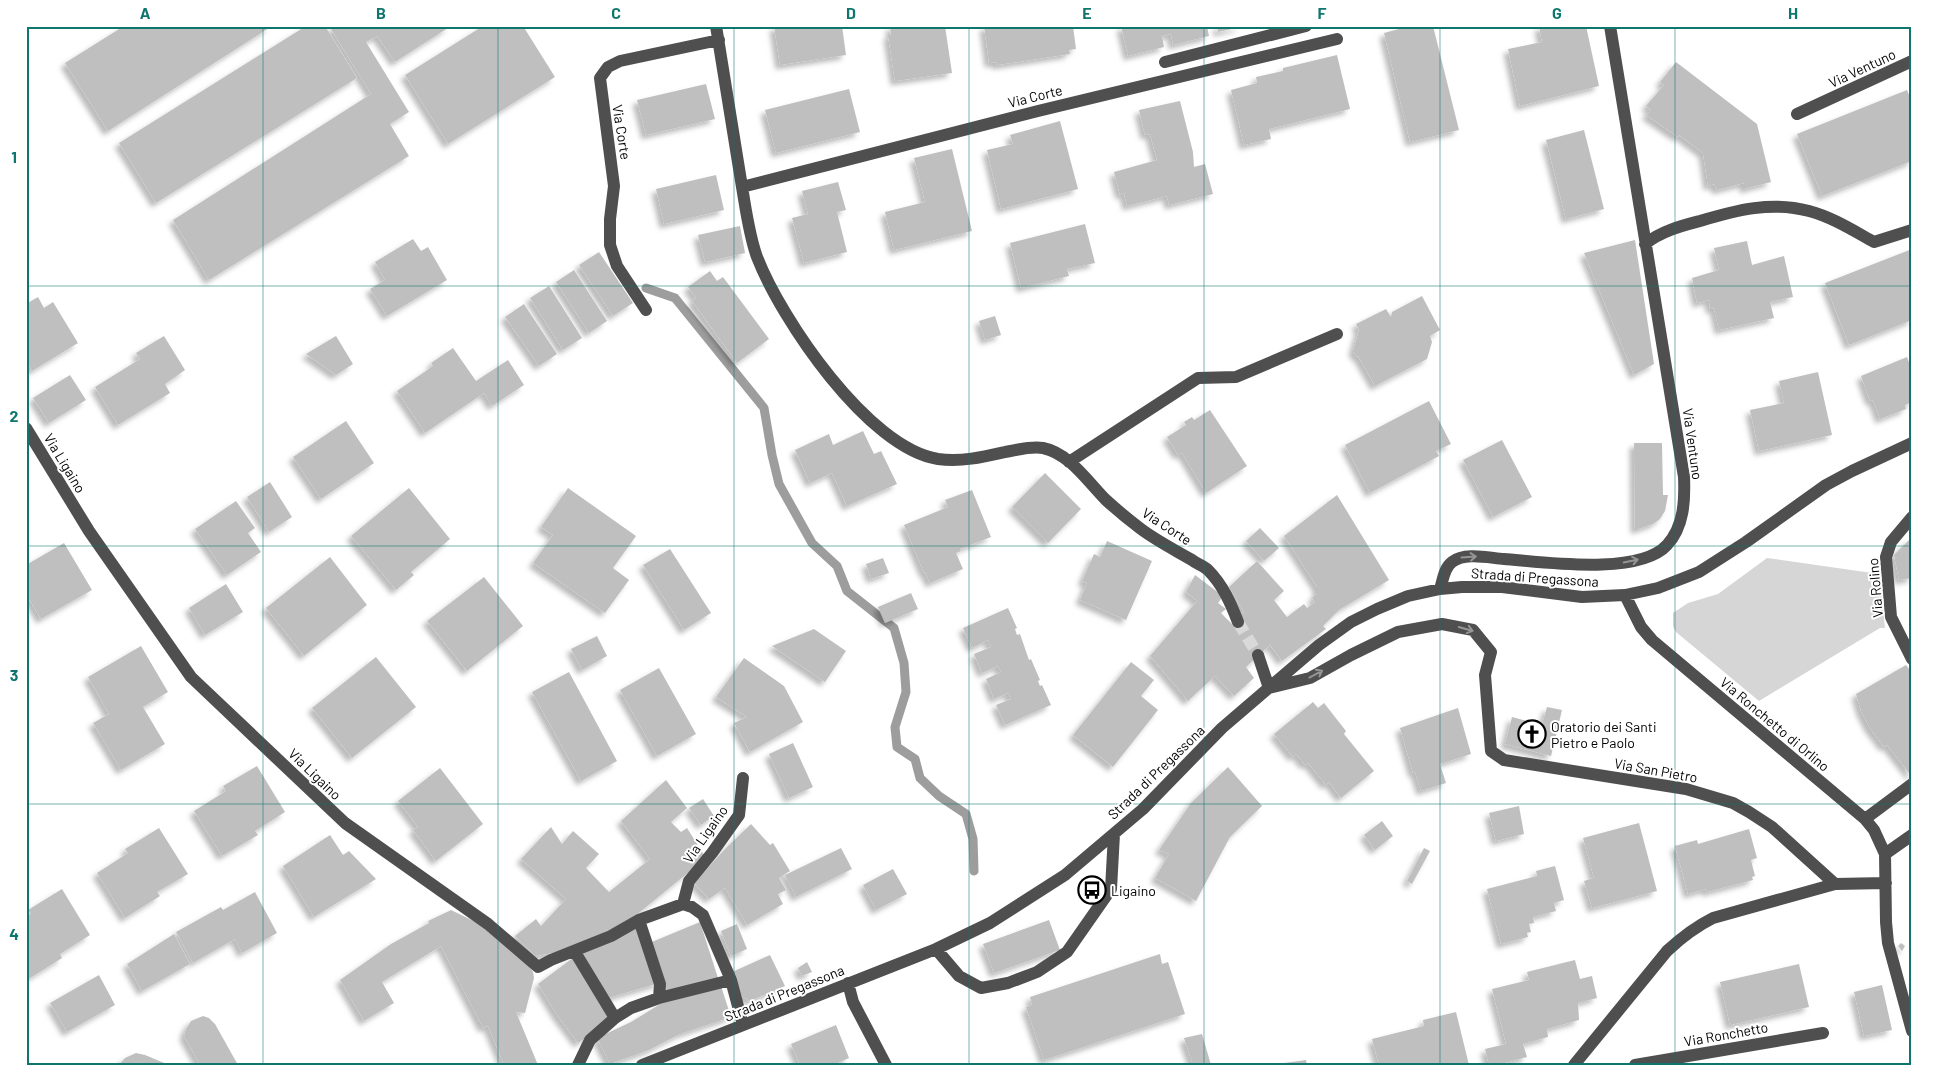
<svg xmlns="http://www.w3.org/2000/svg" width="1938" height="1091" viewBox="0 0 1938 1091" font-family="Barlow,sans-serif">
	<style>
		.green { fill: #d6d6d6 }
		.lines { fill: none; stroke-linecap: round; stroke-linejoin: round }
		.stream { stroke: #9d9d9d; stroke-width: 9 }
		.building { fill: #bfbfbf; filter: url(#shadow) }
		.minor-tunnel { stroke: #d9d9d9; stroke-width: 12; stroke-dasharray: 12 6; stroke-linecap: butt }
		.minor { stroke: #4f4f4f; stroke-width: 12 }
		.oneway { stroke: #959595 }
		.grid { fill: none; stroke: #0f766e; stroke-width: 1; stroke-opacity: 0.55 }
		.labels { text-anchor: middle; dominant-baseline: central; stroke-width: 4; stroke-linejoin: round; paint-order: stroke }
		.street-label { font-size: 14px; fill: #000; stroke: #fff }
		.poi-label { font-size: 14px; fill: #000; stroke: #fff; text-anchor: start }
		.neatline { fill: none; stroke: #0f766e; stroke-width: 2 }
		.grid-label { font-size: 16px; text-anchor: middle; font-weight: bold; fill: #0f766e }
	</style>
	<defs>
		<filter id="shadow"><feDropShadow dx="-4.5" dy="4.5" stdDeviation="2.5" flood-color="#0004"/></filter>
	</defs>
	<rect width="100%" height="100%" fill="#fff"/>
	<path class="green" d="M1767,558L1879,574L1885,628H1880L1759,701L1676,632L1673,626V613L1688,603L1718,594Z"/>
	<g class="lines">
		<path class="stream" d="M646,288L675,298L764,408L772,455L779,484L812,543L837,566L847,591L894,628L904,663L906,692L895,727L897,747L915,759L920,778L939,796L966,814L973,839L974,871"/>
	</g>
	<path class="building" d="M124,26H272L108,131L65,63Z
		M306,26H325L357,78L156,203L119,143Z
		M329,26H451L395,62L377,36L366,42L409,112L390,124L409,156L209,280L173,220L371,94Z
		M483,26H523L555,77L448,144L405,75Z
		M774,26H842L846,55L780,65Z
		M890,26H945L952,73L895,81L888,35H891Z
		M984,26H1073L1076,49L1069,50L1070,54L997,65L996,62L989,63Z
		M1121,26H1207L1209,36L1173,45L1171,34L1162,36L1164,47L1128,56Z
		M1217,26H1241V27L1218,32Z
		M1410,26H1433L1459,130L1410,142L1384,33Z
		M1539,26H1586L1599,86L1520,106L1508,49L1542,42Z
		M1337,55L1350,109L1269,129L1271,139L1244,145L1231,90L1257,83L1256,77L1283,71V68Z
		M1676,62L1757,124L1771,182L1744,189V183L1717,190L1714,184L1708,186L1703,153L1679,135L1678,137L1646,115L1651,110L1646,106L1664,85L1660,82Z
		M706,84L715,119L646,135L637,100Z
		M849,89L860,132L776,153L765,110Z
		M1907,90L1912,102V161L1822,196L1797,134Z
		M1180,101L1193,152L1194,167L1205,164L1213,194L1169,205L1167,196L1127,206L1124,193L1120,195L1114,172L1157,160L1150,134L1145,135L1139,110Z
		M1060,121L1078,189L1001,209L987,150L1013,144L1010,135Z
		M1584,130L1604,209L1566,219L1546,140Z
		M952,149L972,231L894,250L885,212L925,202L914,158Z
		M716,175L724,210L664,224L656,189Z
		M838,182L846,210L837,212L847,252L804,263L792,218L808,214L802,191Z
		M1085,224L1095,263L1067,269L1069,276L1021,288L1010,243Z
		M740,226L745,253L705,262L698,235Z
		M413,239L421,251L428,247L447,280L387,316L370,289L385,280L375,262Z
		M1635,240L1654,364L1634,375L1584,253Z
		M1747,241L1752,265L1784,256L1793,297L1770,302L1774,318L1719,330L1714,308L1710,309L1709,300L1697,303L1692,278L1719,270L1714,248Z
		M1912,249V320L1849,345L1825,283Z
		M599,252L633,303L613,316L579,265Z
		M574,270L607,321L589,333L556,282Z
		M710,271L717,281L723,277L769,339L737,363L692,301L696,298L688,287Z
		M549,286L582,338L563,350L530,298Z
		M1422,296L1440,330L1430,336L1432,342L1427,359L1375,386L1358,356L1357,357L1353,351L1359,330L1356,324L1386,309L1391,317L1392,312Z
		M38,297L44,308L53,302L78,343L32,371L26,362V304Z
		M524,304L557,354L539,366L505,317Z
		M995,316L1001,335L985,340L979,321Z
		M164,336L185,370L165,384L170,393L118,425L95,387L140,359L136,353Z
		M336,336L353,364L336,375L306,354Z
		M453,348L476,381L508,360L524,385L492,406L484,393L425,433L397,391L433,366L431,363Z
		M1907,357L1912,370V402L1905,405L1906,409L1880,419L1873,400L1870,401L1861,376Z
		M1818,372L1832,435L1759,451L1750,410L1784,403L1779,381Z
		M70,375L86,400L49,423L33,398Z
		M1429,401L1451,444L1436,451L1439,456L1370,493L1345,445Z
		M1210,410L1247,466L1206,493L1182,453L1178,455L1167,437L1186,425L1184,422L1192,417L1194,420Z
		M346,421L374,463L321,499L293,457Z
		M863,431L874,454L881,451L897,484L847,506L832,473L810,483L795,450L829,434L833,445Z
		M1502,440L1532,497L1493,517L1463,460Z
		M1634,443H1662L1663,495H1668L1665,511L1660,519L1653,524L1638,529H1635Z
		M1045,473L1081,509L1048,543L1012,507Z
		M270,482L292,517L269,532L247,497Z
		M409,488L450,539L411,572L414,575L396,590L351,536Z
		M568,488L636,536L613,568L629,580L605,613L533,563L553,535L541,527Z
		M972,490L991,537L960,549L961,551L956,553L963,569L930,583L925,572L924,573L904,525L948,507L945,500Z
		M1337,495L1389,580L1339,610L1323,626L1326,629L1282,661L1270,645L1246,667L1254,678L1234,696L1215,676L1188,701L1150,656L1197,601L1186,592L1195,575L1223,596L1218,603L1226,609L1221,613L1235,627L1240,614L1244,612L1229,587L1257,561L1284,591L1274,600L1287,617L1304,604L1307,608L1315,602L1312,598L1317,593V587L1284,536Z
		M236,501L255,528L248,533L261,552L227,575L195,529Z
		M1260,528L1279,548L1264,561L1246,541Z
		M1912,537V578L1899,580L1894,555Z
		M1107,541L1152,561L1126,620L1080,600L1087,583L1082,581L1094,554L1100,557Z
		M64,543L92,590L41,619L26,594V565Z
		M670,549L711,613L684,630L643,565Z
		M330,557L367,605L304,656L266,608Z
		M883,558L889,573L871,579L866,564Z
		M484,577L523,626L467,671L427,621Z
		M226,584L243,612L205,635L189,608Z
		M911,593L918,609L885,623L878,607Z
		M1008,608L1017,628L1015,629L1017,635L1020,634L1029,660L1031,659L1040,680L1038,681L1040,686L1042,685L1051,705L1005,725L996,705L1011,699L1008,693L994,699L986,679L1001,672L998,666L982,673L974,654L991,647L988,640L972,648L963,628Z
		M814,629L846,651L825,682L772,646Z
		M597,636L607,656L582,670L571,649Z
		M141,646L168,692L143,707L165,744L121,770L93,723L109,714L88,677Z
		M376,657L416,707L352,758L312,708Z
		M744,658L784,686L803,722L750,752L734,723L747,717L716,697Z
		M1131,662L1154,680L1141,696L1158,710L1113,767L1073,735Z
		M1906,665L1912,673V777L1887,745L1884,747L1869,727L1861,711L1856,694Z
		M659,668L696,734L657,756L620,690Z
		M569,672L617,761L581,781L532,692Z
		M1313,702L1318,708L1324,703L1346,731L1344,734L1374,771L1341,798L1329,782L1326,785L1308,763L1305,765L1296,754L1293,757L1274,734Z
		M1547,707L1562,710L1551,756L1505,744L1512,717L1542,725Z
		M1458,708L1471,754L1440,764L1446,783L1421,791L1415,772L1413,773L1400,728Z
		M793,743L813,787L789,798L769,754Z
		M257,766L285,812L255,831L258,835L222,856L194,811L226,791L223,786Z
		M1228,767L1262,806L1230,837L1196,901L1155,878L1169,854L1159,850L1191,803Z
		M440,768L483,824L436,861L413,830L418,827L398,801Z
		M666,780L687,808L671,822L681,832L687,828L706,858L629,921L564,951L535,956L515,936L536,919L541,926L566,899L521,859L551,827L562,844L573,831L599,854L586,868L609,892L650,859L621,821Z
		M703,799L714,816L701,825L689,808Z
		M1519,806L1524,834L1496,841L1489,813Z
		M1382,821L1393,836L1375,850L1364,835Z
		M1639,823L1657,891L1592,908L1584,881L1594,878L1583,838Z
		M751,824L770,845L773,843L790,871L779,878L786,890L778,894L783,904L747,925L725,888L709,899L694,883L725,849Z
		M159,828L188,874L157,892L160,896L125,918L97,873L128,853L125,849Z
		M1749,829L1757,858L1751,860L1755,876L1752,877L1753,880L1707,892L1706,889L1688,894L1675,846L1697,840L1698,844Z
		M330,835L343,855L349,851L376,879L314,917L283,866Z
		M841,848L852,869L796,897L785,875Z
		M1424,848L1430,851L1412,884L1407,881Z
		M1555,866L1564,900L1554,903L1556,911L1533,917L1534,923L1529,924L1531,932L1527,933L1528,937L1501,944L1487,889L1537,876L1536,871Z
		M893,869L907,894L876,910L863,885Z
		M62,889L90,935L60,954L62,958L27,980L26,917L31,914L28,910Z
		M255,892L277,933L242,953L235,939L193,963L176,932L221,907L223,910Z
		M451,910L492,930L526,961L533,972L534,978L525,1013L516,1012L538,1065H504L488,1026L483,1028L441,946L382,982L394,1003L364,1021L340,980L391,944L429,923L428,921Z
		M1049,920L1060,950L994,973L983,944Z
		M700,922L719,981L669,994L647,944Z
		M737,924L747,949L731,956L721,931Z
		M636,925L659,983L608,998L582,952Z
		M174,934L190,964L142,991L127,964Z
		M1901,943L1905,946L1902,951L1898,946Z
		M1160,954L1162,964L1168,962L1185,1014L1044,1060L1026,1007L1032,1005L1030,997Z
		M770,955L785,986L750,1001L738,994L730,973Z
		M574,957L613,1018L578,1043L557,1015L538,984Z
		M1575,960L1580,979L1592,976L1597,998L1578,1003L1579,1020L1547,1029L1548,1037L1523,1044L1527,1057L1497,1065H1489L1485,1049L1506,1044L1492,989L1529,980L1527,972Z
		M807,962L812,972L802,976L798,968Z
		M1799,964L1809,1007L1730,1025L1720,982Z
		M99,975L115,1005L67,1032L50,1003Z
		M1882,985L1892,1030L1864,1036L1854,992Z
		M721,986L731,1017L680,1034L649,1050L610,1064L597,1038L631,1022L662,1003Z
		M1456,1012L1469,1065H1379L1372,1039L1424,1026L1423,1020Z
		M203,1016L209,1018L215,1024L238,1065H200L184,1036L186,1029L191,1021Z
		M836,1025L849,1058L833,1065H800L791,1044Z
		M1202,1034L1211,1065H1193L1184,1038Z
		M136,1053L145,1055L169,1065H119L125,1058Z
		M1306,1060L1307,1065H1277V1064Z"/>
	<g class="lines">
		<path class="minor-tunnel" d="M1238,622L1258,655"/>
		<path class="minor" d="M716,26L742,187L1038,111L1337,39
			M1165,62L1306,26
			M1797,114L1912,61
			M742,187C746,210 749,235 757,257C781,319 868,448 938,459C962,462 983,457 1005,452C1018,450 1030,446 1043,448C1069,453 1088,482 1106,500C1117,510 1129,520 1141,529C1157,541 1175,550 1192,560C1197,564 1204,566 1208,570C1223,585 1231,604 1238,622
			M1645,244C1661,231 1681,226 1700,221C1736,210 1772,201 1809,211C1832,217 1854,231 1874,242L1912,230
			M646,310L617,266L610,245V219L614,186L600,78L608,67L620,61L719,40
			M26,428L89,531L191,677L345,823L488,924L538,967L551,960L611,936L639,920L683,904L692,907L703,915L731,980L743,1025
			M1069,462L1198,378L1236,377L1337,334
			M1912,517L1891,542L1886,557L1891,617L1912,659
			M1440,589C1443,580 1444,568 1452,562C1465,552 1489,558 1504,559C1543,562 1639,576 1667,545C1684,527 1685,500 1684,477L1610,26
			M1625,595L1641,627L1652,640L1865,819L1874,830L1885,854L1886,922L1888,943L1912,1031
			M1258,655L1269,688L1310,678L1351,655L1398,632L1442,624L1473,630L1491,652L1485,675L1491,751L1504,760L1686,789L1733,803L1749,812L1772,827L1835,884
			M1865,819L1912,784
			M1885,854L1912,835
			M683,904L689,881L712,853L739,815L743,778
			M936,949L959,976L981,988L1008,983L1037,972L1067,952L1111,889L1114,834
			M575,952L615,1018
			M848,983L853,1002L886,1065
			M659,998L731,980
			M578,1065L590,1040L615,1018L631,1008L659,998L660,984L639,920
			M642,1065L936,949L990,923L1065,875L1143,809L1222,728L1319,645L1351,622L1377,609L1408,596L1440,589L1462,587H1502L1582,597L1625,595L1658,588L1699,572L1746,542L1826,485L1852,471L1912,443
			M1574,1065L1667,951C1682,937 1695,927 1713,918L1835,884L1886,883
			M1635,1065L1823,1033"/>
	</g>
	<defs><path id="oneway-shaft" d="M-6 0H5M1.5-3L5.5 0L1.5 3" fill="none" stroke-width="1.6" stroke-linecap="round" stroke-linejoin="round" transform="scale(1.25)"/></defs>
	<g class="oneway">
		<use href="#oneway-shaft" transform="translate(1469 557) rotate(-4)"/>
		<use href="#oneway-shaft" transform="translate(1631 561) rotate(-12)"/>
		<use href="#oneway-shaft" transform="translate(1466 629) rotate(16)"/>
		<use href="#oneway-shaft" transform="translate(1316 674) rotate(-28)"/>
	</g>
	<path class="grid" d="M263,26V1065M498,26V1065M734,26V1065M969,26V1065M1204,26V1065M1440,26V1065M1675,26V1065M26,286H1912M26,546H1912M26,804H1912"/>
	<defs>
		<g id="church-ring" transform="scale(1.4375)"><circle r="9.5" fill="#fff" stroke="#000" stroke-width="1.5"/><path d="M-1.2-6h2.4v3.5h3.3v2.4h-3.3V6h-2.4V-.1h-3.3v-2.4h3.3Z" fill="#000"/></g>
		<g id="bus-ring" transform="scale(1.4375)"><circle r="9.5" fill="#fff" stroke="#000" stroke-width="1.5"/><path d="M-5-6H5V4H4V6H2V4H-2V6H-4V4H-5ZM-3.5-4V0h7V-4ZM-3.5 1.2v1.5H-2V1.2ZM2 1.2v1.5H3.5V1.2Z" fill="#000"/></g>
	</defs>
	<g fill-rule="evenodd">
		<use href="#church-ring" x="1532" y="734"/>
		<use href="#bus-ring" x="1092" y="890"/>
	</g>
	<g class="labels">
		<g class="street-label">
			<text transform="translate(1862 68) rotate(-25)">Via Ventuno</text>
			<text transform="translate(1035 96) rotate(-14)">Via Corte</text>
			<text transform="translate(622 132) rotate(81)">Via Corte</text>
			<text transform="translate(1693 444) rotate(82)">Via Ventuno</text>
			<text transform="translate(65 463) rotate(59)">Via Ligaino</text>
			<text transform="translate(1167 526) rotate(33)">Via Corte</text>
			<text transform="translate(1535 577) rotate(4)">Strada di Pregassona</text>
			<text transform="translate(1875 588) rotate(-95)">Via Rolino</text>
			<text transform="translate(1775 724) rotate(40)">Via Ronchetto di Orlino</text>
			<text transform="translate(1656 770) rotate(10)">Via San Pietro</text>
			<text transform="translate(1156 772) rotate(-44)">Strada di Pregassona</text>
			<text transform="translate(315 774) rotate(44)">Via Ligaino</text>
			<text transform="translate(705 834) rotate(-55)">Via Ligaino</text>
			<text transform="translate(784 993) rotate(-22)">Strada di Pregassona</text>
			<text transform="translate(1726 1034) rotate(-10)">Via Ronchetto</text>
		</g>
		<g class="poi-label">
			<text x="1551" y="726">Oratorio dei Santi<tspan x="1551" dy="16">Pietro e Paolo</tspan></text>
			<text x="1111" y="890">Ligaino</text>
		</g>
	</g>
	<rect width="1938" height="1091" fill="none" stroke="#ffffff" stroke-width="55"/>
	<rect x="28" y="28" width="1882" height="1036" class="neatline"/>
	<g class="grid-label">
		<text x="145" y="19">A</text>
		<text x="381" y="19">B</text>
		<text x="616" y="19">C</text>
		<text x="851" y="19">D</text>
		<text x="1087" y="19">E</text>
		<text x="1322" y="19">F</text>
		<text x="1557" y="19">G</text>
		<text x="1793" y="19">H</text>
		<text x="14" y="163">1</text>
		<text x="14" y="422">2</text>
		<text x="14" y="681">3</text>
		<text x="14" y="940">4</text>
	</g>
</svg>
